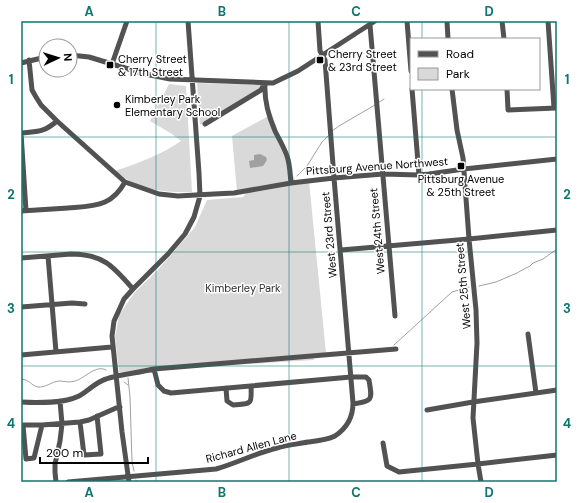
<svg xmlns="http://www.w3.org/2000/svg" width="578" height="503" viewBox="0 0 578 503" font-family="'DM Sans',sans-serif">
	<style>
		.green { fill: #d9d9d9 }
		.water { fill: #a0a0a0 }
		.lines { fill: none; stroke-linecap: round; stroke-linejoin: round }
		.stream { stroke: #a0a0a0; stroke-width: 1 }
		.minor { stroke: #525252; stroke-width: 5 }
		.grid { fill: none; stroke: #0f766e; stroke-width: 1; stroke-opacity: 0.55 }
		.poi-dot { fill: #000; stroke: #fff; stroke-width: 1.5 }
		.labels { text-anchor: middle; dominant-baseline: central; stroke-width: 3; stroke-linejoin: round; paint-order: stroke }
		.poi-label { font-size: 11px; fill: #000; stroke: #fff; text-anchor: start }
		.street-label { font-size: 11px; fill: #000; stroke: #fff }
		.park-label { font-size: 11px; fill: #303030; stroke: #fff }
		.neatline { fill: none; stroke: #0f766e; stroke-width: 1.5 }
		.grid-label { font-size: 13px; text-anchor: middle; font-weight: bold; fill: #0f766e }
	</style>
	<rect width="100%" height="100%" fill="#fff"/>
	<path class="green" d="M197,83L262,85L259,88L200,125Z
		M169,84L186,86L192,192C172,193 152,191 133,183C127,180 121,175 115,171C138,163 161,155 181,141L172,134L150,121Z
		M272,114L296,183L309,181L326,353L313,354L314,360L119,372L115,337L119,315L135,292L157,271L195,227L207,200L243,197L248,191L237,192L232,136Z"/>
	<path class="water" d="M260,154L266,157L267,160L263,166L250,168L249,161L254,160V155Z"/>
	<g class="lines">
		<path class="stream" d="M378,103L384,99
			M332,131L339,126L375,105
			M297,176L307,166L322,142L329,135
			M479,286L496,282L517,273L524,269L530,266L533,263L543,259L557,249
			M394,345L452,292L469,287
			M128,378L130,397L132,462L134,471
			M21,379C31,380 30,385 38,387C45,388 51,382 59,381C64,381 69,383 75,381C84,379 96,364 106,370
			M124,382L128,385
			M136,480L137,482"/>
		<path class="minor" d="M407,21L411,71
			M447,21L448,39
			M502,21L504,39
			M548,21L554,108
			M370,25L395,316
			M70,55L89,57L145,74L170,79L273,83L298,71L375,21
			M29,60L32,90L36,97L41,105L57,121L125,182L159,194L178,196L214,194L234,193L291,183L334,178L383,174L419,175L429,174L464,169L557,159
			M21,63L46,57
			M112,64L127,21
			M265,83C264,100 268,115 275,131C279,139 284,147 287,156C290,164 290,174 291,183
			M412,89L419,175
			M452,89L457,130L463,158L469,239L476,310L477,343L473,418L478,464L481,482
			M507,89L508,110L556,108
			M205,124L261,90L264,84
			M21,133L26,211
			M21,133C38,131 43,133 57,121
			M21,211C37,210 52,209 68,208C80,207 94,207 105,202C114,198 120,191 125,182
			M341,250L469,239L557,230
			M48,256L56,352
			M21,258L71,254C103,254 113,266 133,289
			M21,307L72,303L85,304
			M528,334L536,393
			M21,355L112,347
			M154,369L158,385L164,391L171,393L351,377H366L369,380C372,399 374,401 353,404
			M226,388L227,401L233,405C251,403 252,406 251,386
			M21,402C37,403 65,403 79,396C88,391 96,382 106,379C121,374 138,373 154,369L396,349
			M427,410L473,402L557,390
			M80,422L84,455L101,454L97,416
			M21,425H42L80,422L89,420L116,408L120,407
			M23,425L26,459L34,458L42,425
			M383,443L387,466L399,472L478,464L557,455
			M56,482L55,472V464L60,441L62,424L60,401
			M68,482L216,469C237,463 256,453 277,448C287,445 298,444 308,442C317,441 327,440 335,436C347,428 353,417 353,403L334,178L325,60L320,51L318,21
			M129,482L122,432L112,336L114,321L124,299L133,289L168,254L185,234L194,217L200,196L199,173L188,21"/>
	</g>
	<path class="grid" d="M156,21V482M289,21V482M422,21V39M422,89V482M21,137H557M21,252H557M21,366H557"/>
	<g class="poi-dot">
		<rect x="316" y="56" width="8" height="8" rx="2"/>
		<rect x="106" y="61" width="8" height="8" rx="2"/>
		<circle cx="117" cy="105" r="4"/>
		<rect x="457" y="162" width="8" height="8" rx="2"/>
	</g>
	<g class="labels">
		<g class="poi-label">
			<text x="328" y="54">Cherry Street<tspan x="328" dy="13">&amp; 23rd Street</tspan></text>
			<text x="118" y="59">Cherry Street<tspan x="118" dy="13">&amp; 17th Street</tspan></text>
			<text x="125" y="99">Kimberley Park<tspan x="125" dy="13">Elementary School</tspan></text>
			<text x="461" y="179" text-anchor="middle">Pittsburg Avenue<tspan x="461" dy="13">&amp; 25th Street</tspan></text>
		</g>
		<g class="street-label">
			<text transform="translate(377 166) rotate(-4)">Pittsburg Avenue Northwest</text>
			<text transform="translate(377 231) rotate(-95)">West 24th Street</text>
			<text transform="translate(329 235) rotate(-95)">West 23rd Street</text>
			<text transform="translate(463 286) rotate(-95)">West 25th Street</text>
			<text transform="translate(251 447) rotate(-15)">Richard Allen Lane</text>
		</g>
		<g class="park-label">
			<text x="243" y="288">Kimberley Park</text>
		</g>
	</g>
	<rect width="578" height="503" fill="none" stroke="#ffffff" stroke-width="44"/>
	<rect x="410" y="38" width="130" height="52" fill="#ffffff" stroke="#999999"/>
	<rect x="418" y="51" width="20" height="6" fill="#525252" stroke="#999999"/>
	<text x="446" y="58" font-size="12" fill="#000000">Road</text>
	<rect x="418" y="68" width="20" height="12" fill="#d9d9d9" stroke="#999999"/>
	<text x="446" y="78" font-size="12" fill="#000000">Park</text>
	<g transform="translate(58 58) rotate(86)"><circle r="19" fill="#ffffff" stroke="#999999"/>
	<path d="M0-3L7 15L0 10L-7 15Z" fill="#000000"/>
	<text y="-6" font-size="11" font-weight="bold" text-anchor="middle" fill="#000000">N</text>
	</g>
	<path d="M40 457v6h108v-6" fill="none" stroke="#000000" stroke-width="2"/>
	<text x="46" y="457" font-size="12" fill="#000000" stroke="#ffffff" stroke-width="3" paint-order="stroke">200 m</text>
	<rect x="22" y="22" width="534" height="459" class="neatline"/>
	<g class="grid-label">
		<text x="89" y="16">A</text>
		<text x="222" y="16">B</text>
		<text x="356" y="16">C</text>
		<text x="489" y="16">D</text>
		<text x="11" y="84">1</text>
		<text x="567" y="84">1</text>
		<text x="11" y="199">2</text>
		<text x="567" y="199">2</text>
		<text x="11" y="313">3</text>
		<text x="567" y="313">3</text>
		<text x="11" y="428">4</text>
		<text x="567" y="428">4</text>
		<text x="89" y="497">A</text>
		<text x="222" y="497">B</text>
		<text x="356" y="497">C</text>
		<text x="489" y="497">D</text>
	</g>
</svg>
